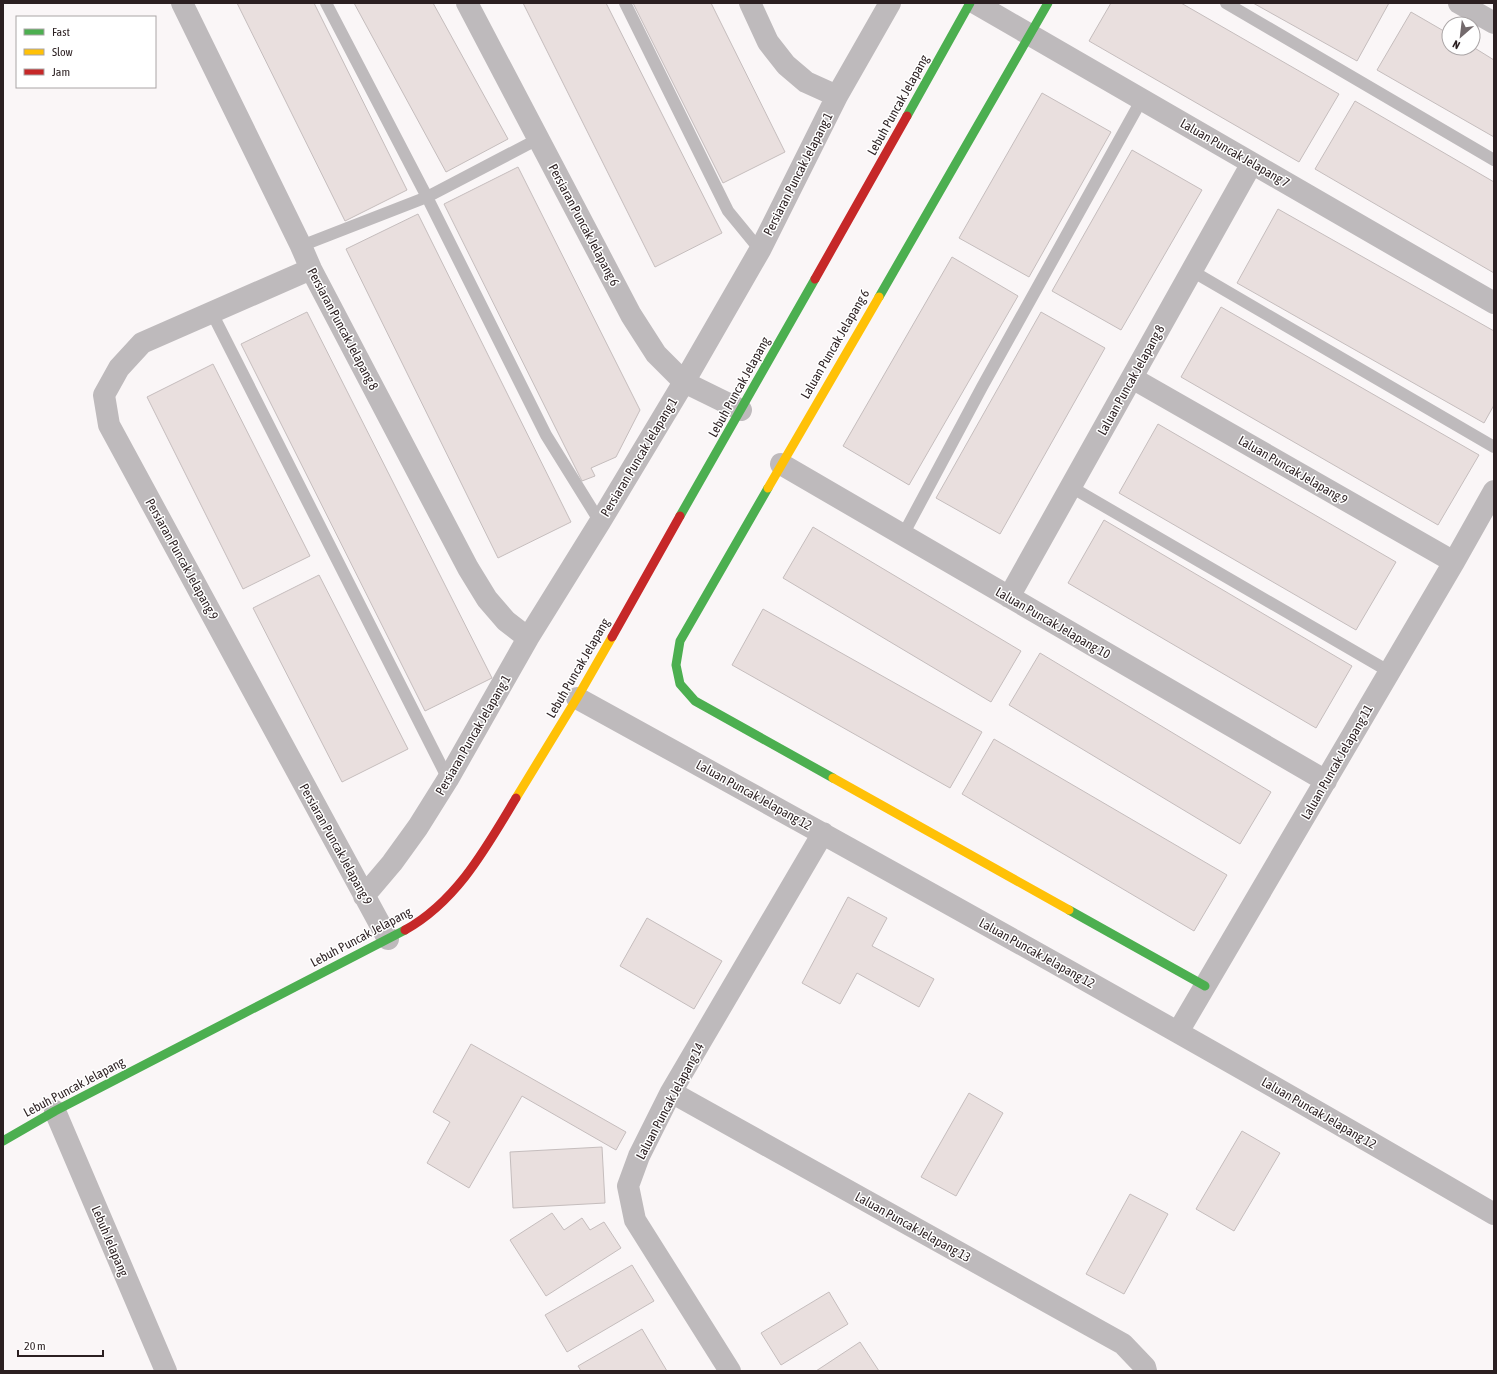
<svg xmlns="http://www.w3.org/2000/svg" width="1497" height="1374" viewBox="0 0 1497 1374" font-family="'Asap Condensed',sans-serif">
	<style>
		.building { fill: #e9dfde; stroke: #c5bdbd }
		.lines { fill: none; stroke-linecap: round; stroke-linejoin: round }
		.lane { stroke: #bebabc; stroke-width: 12 }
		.street { stroke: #bebabc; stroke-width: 22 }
		.fast { stroke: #4caf50; stroke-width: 9 }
		.slow { stroke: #ffc107; stroke-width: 9 }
		.jam { stroke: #c62828; stroke-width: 9 }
		.labels { text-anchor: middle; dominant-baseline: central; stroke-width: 3; stroke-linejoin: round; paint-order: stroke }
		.street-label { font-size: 13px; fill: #2b1f21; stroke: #fff }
	</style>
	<rect width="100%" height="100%" fill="#faf6f7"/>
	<path class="building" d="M237,3H314L407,190L345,221Z
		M354,3H433L508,139L446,172Z
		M523,3H606L722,233L655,267Z
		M633,3H711L785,152L723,183Z
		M1111,3H1181L1339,94L1299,162L1089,41Z
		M1253,3H1389L1357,61Z
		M1411,12L1449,34V48L1473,47L1494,60V137L1377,70Z
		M1042,93L1111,132L1029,277L959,238Z
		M1355,101L1494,182V273L1315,169Z
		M1132,150L1202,190L1121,330L1052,291Z
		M518,167L640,410L616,457L591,468L595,476L582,481L444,204Z
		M1278,209L1494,331V405L1484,423L1237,283Z
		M418,214L571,522L498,558L346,249Z
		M952,257L1018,296L909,485L843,446Z
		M1221,307L1479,455L1438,525L1181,377Z
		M307,312L492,678L425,711L241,344Z
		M1041,312L1105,348L1000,534L936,498Z
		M213,364L310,556L243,589L147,397Z
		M1158,424L1396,562L1356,630L1119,493Z
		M1104,520L1352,666L1316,728L1068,583Z
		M813,527L1021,651L991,702L783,578Z
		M319,575L408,749L342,782L253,608Z
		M763,609L982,732L950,788L732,665Z
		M1040,653L1271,792L1240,844L1009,705Z
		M994,739L1227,875L1194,931L962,794Z
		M848,897L887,918L872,946L934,979L919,1007L857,973L840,1004L802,983Z
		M647,918L722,961L694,1009L620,966Z
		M471,1044L626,1132L616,1150L522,1096L469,1188L427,1163L450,1122L433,1112Z
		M969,1093L1003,1113L956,1196L921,1177Z
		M1242,1131L1280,1153L1234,1231L1196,1209Z
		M602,1147L605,1203L513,1208L510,1152Z
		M1130,1194L1168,1214L1124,1294L1086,1274Z
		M552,1213L564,1230L582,1218L590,1230L604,1222L621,1248L546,1296L510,1240Z
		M632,1265L654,1301L567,1352L545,1315Z
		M829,1292L848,1324L781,1365L761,1333Z
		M642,1329L667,1371H581L578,1366Z
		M860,1342L879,1371H816Z"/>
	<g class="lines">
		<path class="lane" d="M326,3L427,197L546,435L600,522
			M625,3L728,211L760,250
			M1226,3L1494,160
			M301,246L427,197L538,139
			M1192,271L1494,447
			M212,313L448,779
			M1071,487L1390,672
			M903,535L982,387L1142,99"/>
		<path class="street" d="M182,3L301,246L311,269L468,568L487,599L506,621L528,638
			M467,3L631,315L656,354L684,382L741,410
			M750,3L768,42L786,65L806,82L837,96
			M975,3L1494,303
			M1459,3L1494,23
			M311,269L142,343L119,368L104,395L109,425L388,939
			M1132,378L1454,562
			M781,464L1326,781
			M1009,597L1252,163
			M577,698C884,867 1191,1037 1494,1214
			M364,896L392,863L418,827L448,779L528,638L600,522L684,382L760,250L837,96L890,3
			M1178,1032L1454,562L1494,491
			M671,1092L1123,1344L1145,1367L1146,1371
			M55,1111L166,1371
			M730,1371L635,1220L628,1186L639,1156L671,1092L823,833"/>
		<path class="fast" d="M907,116L970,3
			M879,297L1048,3
			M768,488L680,641L676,665L680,684L695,701L833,778
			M680,516L815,279
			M1069,910L1205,986
			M3,1141L55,1111L405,930"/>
		<path class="slow" d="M768,488L879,297
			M833,778L1069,910
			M516,798L577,698L612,637"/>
		<path class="jam" d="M815,279L907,116
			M612,637L680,516
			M405,930C457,901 486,848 516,798"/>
	</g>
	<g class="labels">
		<g class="street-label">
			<text transform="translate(898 105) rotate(-61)">Lebuh Puncak Jelapang</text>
			<text transform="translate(1235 153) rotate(30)">Laluan Puncak Jelapang 7</text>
			<text transform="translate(798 174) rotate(-63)">Persiaran Puncak Jelapang 1</text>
			<text transform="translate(584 225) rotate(62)">Persiaran Puncak Jelapang 6</text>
			<text transform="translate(343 329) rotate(62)">Persiaran Puncak Jelapang 8</text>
			<text transform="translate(835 344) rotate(-60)">Laluan Puncak Jelapang 6</text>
			<text transform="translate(1131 380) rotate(-61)">Laluan Puncak Jelapang 8</text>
			<text transform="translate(739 387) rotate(-61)">Lebuh Puncak Jelapang</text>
			<text transform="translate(639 457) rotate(-59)">Persiaran Puncak Jelapang 1</text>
			<text transform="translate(1293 470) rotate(30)">Laluan Puncak Jelapang 9</text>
			<text transform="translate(182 559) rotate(61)">Persiaran Puncak Jelapang 9</text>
			<text transform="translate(1053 623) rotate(30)">Laluan Puncak Jelapang 10</text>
			<text transform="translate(578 668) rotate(-60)">Lebuh Puncak Jelapang</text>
			<text transform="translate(473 735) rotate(-60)">Persiaran Puncak Jelapang 1</text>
			<text transform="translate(1337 762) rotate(-60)">Laluan Puncak Jelapang 11</text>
			<text transform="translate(754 795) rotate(29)">Laluan Puncak Jelapang 12</text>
			<text transform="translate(336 844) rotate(61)">Persiaran Puncak Jelapang 9</text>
			<text transform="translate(361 937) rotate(-28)">Lebuh Puncak Jelapang</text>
			<text transform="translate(1037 953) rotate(29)">Laluan Puncak Jelapang 12</text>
			<text transform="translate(74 1087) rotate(-28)">Lebuh Puncak Jelapang</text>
			<text transform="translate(670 1101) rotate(-62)">Laluan Puncak Jelapang 14</text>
			<text transform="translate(1319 1113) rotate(30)">Laluan Puncak Jelapang 12</text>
			<text transform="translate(913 1227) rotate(29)">Laluan Puncak Jelapang 13</text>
			<text transform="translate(110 1241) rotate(67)">Lebuh Jelapang</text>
		</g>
	</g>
	<rect width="1497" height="1374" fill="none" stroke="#2b1f21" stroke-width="8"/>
	<rect x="16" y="16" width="140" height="72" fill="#ffffff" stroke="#aaa5a6"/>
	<rect x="24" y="29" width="20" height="6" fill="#4caf50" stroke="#aaa5a6"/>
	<text x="52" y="36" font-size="12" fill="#2b1f21">Fast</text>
	<rect x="24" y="49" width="20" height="6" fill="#ffc107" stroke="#aaa5a6"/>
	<text x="52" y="56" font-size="12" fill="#2b1f21">Slow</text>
	<rect x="24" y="69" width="20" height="6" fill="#c62828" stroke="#aaa5a6"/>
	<text x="52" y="76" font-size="12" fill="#2b1f21">Jam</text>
	<g transform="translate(1461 36) rotate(208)"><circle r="19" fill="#ffffff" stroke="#aaa5a6"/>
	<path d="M0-3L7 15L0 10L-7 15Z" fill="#736a6c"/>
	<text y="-6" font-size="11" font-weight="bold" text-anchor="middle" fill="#2b1f21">N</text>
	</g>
	<path d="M18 1350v6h85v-6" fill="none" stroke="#2b1f21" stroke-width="2"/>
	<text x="24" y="1350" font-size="12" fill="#2b1f21" stroke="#ffffff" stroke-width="3" paint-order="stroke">20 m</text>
</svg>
